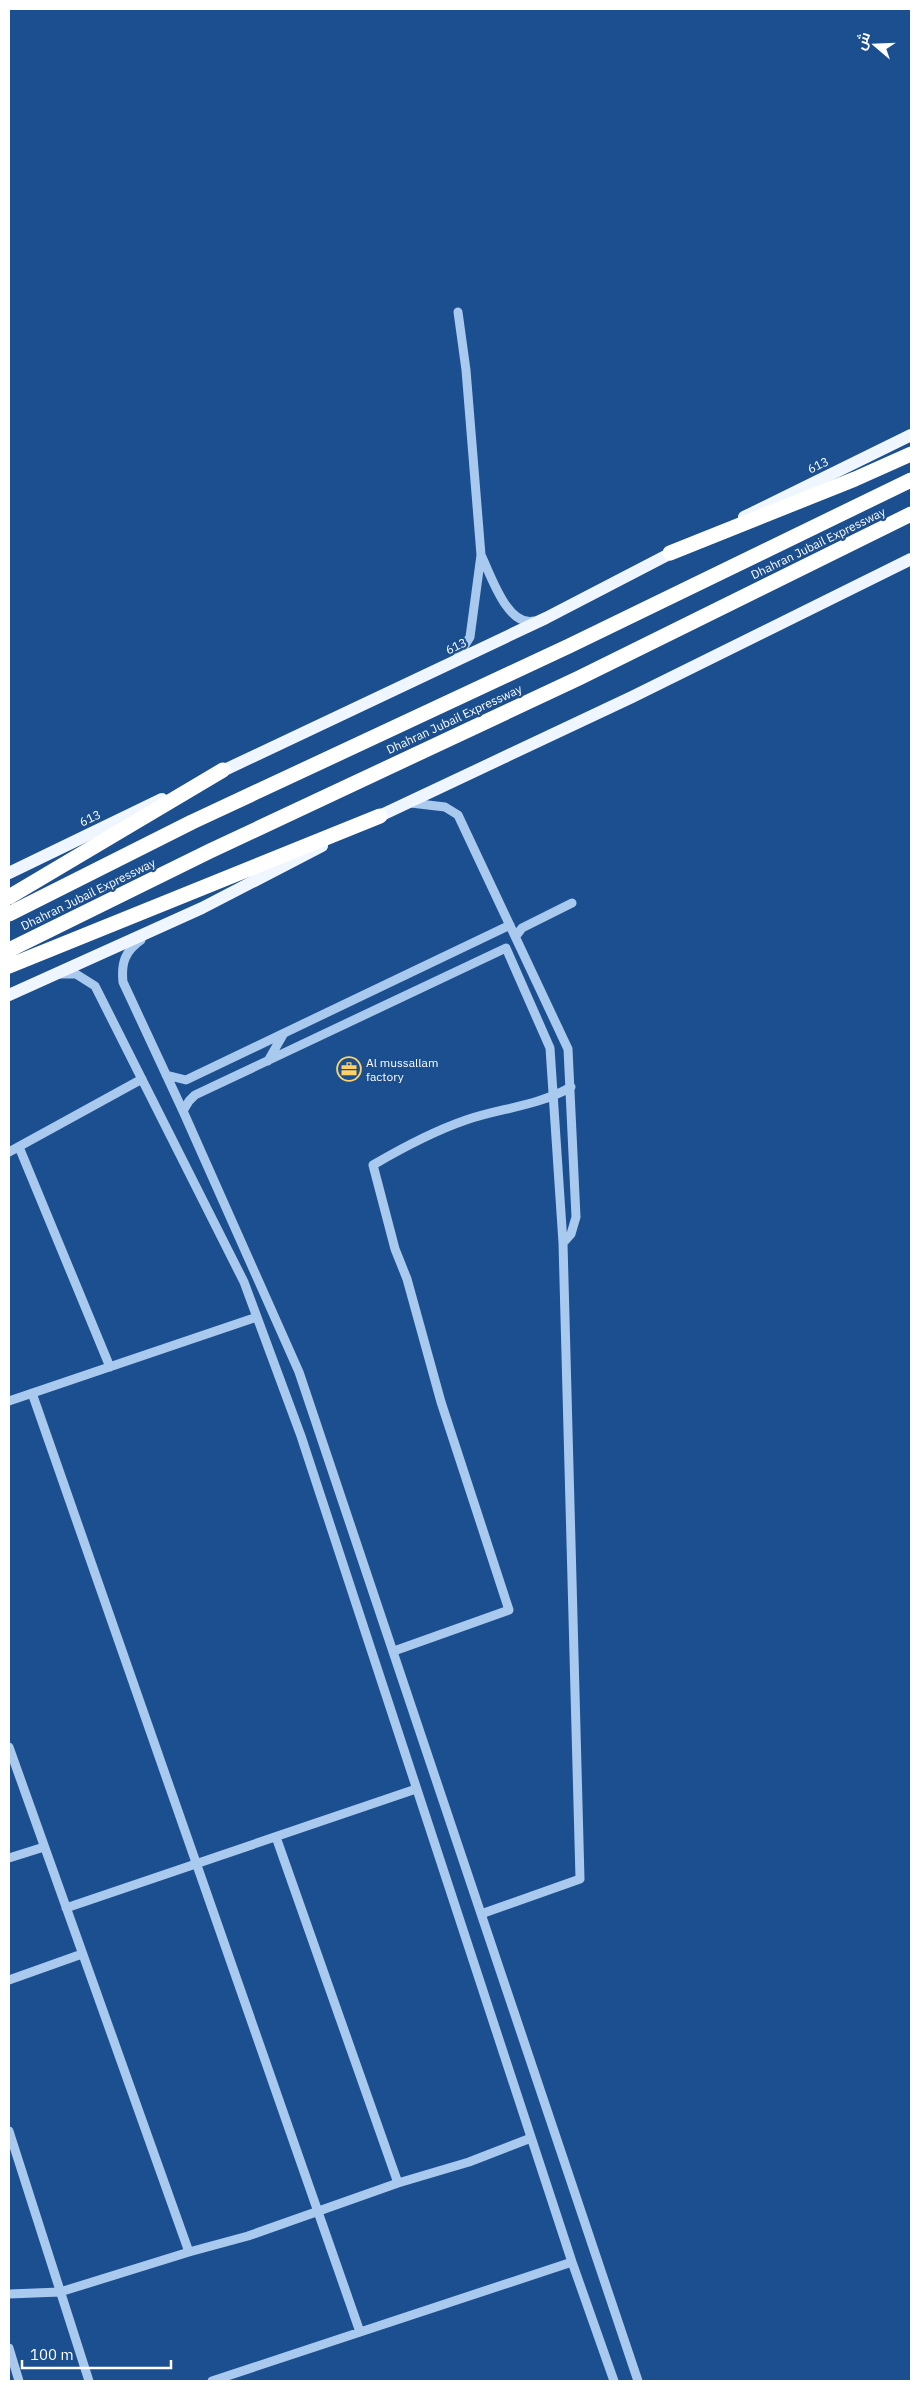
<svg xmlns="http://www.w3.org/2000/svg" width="920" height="2390" viewBox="0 0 920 2390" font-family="'IBM Plex Sans',Cairo,sans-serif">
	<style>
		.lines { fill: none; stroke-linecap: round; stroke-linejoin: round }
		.minor { stroke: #a9c9ee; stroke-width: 9 }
		.major { stroke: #f0f6ff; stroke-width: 12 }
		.highway { stroke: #fff; stroke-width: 15 }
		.labels { text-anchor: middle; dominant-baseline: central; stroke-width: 4.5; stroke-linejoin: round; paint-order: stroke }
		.street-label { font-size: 12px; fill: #fff; stroke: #1b4f8f }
		.poi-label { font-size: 12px; fill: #fff; stroke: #1b4f8f; text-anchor: start }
	</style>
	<rect width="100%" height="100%" fill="#1b4f8f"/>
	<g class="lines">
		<path class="minor" d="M458,312L466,370L481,555
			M456,659L470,637L481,555C491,575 507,627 534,621
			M411,803L445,807L458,815L568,1049L576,1217L571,1234L563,1243
			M516,936L522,928L572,903
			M141,940C125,951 121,963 123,982L183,1111L299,1372L638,2381
			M60,974H76L95,986L244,1282L301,1436L572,2262L614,2381
			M268,1061L284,1033
			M166,1075L186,1080L510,925
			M183,1111L189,1101L195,1095L506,948L550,1048L563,1243L580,1879L481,1914
			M19,1147L110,1367
			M9,1152L142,1079
			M32,1393L360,2332
			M9,1401L257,1317
			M394,1651L509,1610L441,1402L407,1279L395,1249L373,1165C402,1148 434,1131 466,1120C501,1108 538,1106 571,1087
			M9,1747L189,2252L60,2292L9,2294
			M276,1837L398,2183
			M9,1858L44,1847
			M66,1908L416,1789
			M9,1980L82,1954
			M9,2131L89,2381
			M189,2252L248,2236L398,2183L469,2162L531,2138
			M9,2348L19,2381
			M212,2381L572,2262"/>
		<path class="major" d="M744,517L911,435
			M216,774L546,618L677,550
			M371,820L632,697L911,559
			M9,873L162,799
			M9,995L202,908L322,846"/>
		<path class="highway" d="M670,553L855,479L911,454
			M9,897L223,770
			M9,914L192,822L569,646L911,480
			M9,950L210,851L579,678L911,514
			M9,966L380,816"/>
	</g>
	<defs>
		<g id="office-ring" transform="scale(1.25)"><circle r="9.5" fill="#1b4f8f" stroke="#ffd166" stroke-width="1.5"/><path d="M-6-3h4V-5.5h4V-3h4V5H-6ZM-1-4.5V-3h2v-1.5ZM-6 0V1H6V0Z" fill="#ffd166"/></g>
	</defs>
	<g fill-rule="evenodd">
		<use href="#office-ring" x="349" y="1069"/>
	</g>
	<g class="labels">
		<g class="street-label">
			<text transform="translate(818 465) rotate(-26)">613</text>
			<text transform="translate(818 543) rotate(-26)">Dhahran Jubail Expressway</text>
			<text transform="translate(456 646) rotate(-26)">613</text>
			<text transform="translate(454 719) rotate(-25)">Dhahran Jubail Expressway</text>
			<text transform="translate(90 818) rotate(-25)">613</text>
			<text transform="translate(88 894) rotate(-26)">Dhahran Jubail Expressway</text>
		</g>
		<g class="poi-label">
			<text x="366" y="1062">Al mussallam<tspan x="366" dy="14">factory</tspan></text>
		</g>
	</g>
	<rect width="920" height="2390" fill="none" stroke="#ffffff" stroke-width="20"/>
	<g transform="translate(875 45) rotate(289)" stroke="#1b4f8f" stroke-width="4" paint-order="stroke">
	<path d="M0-4L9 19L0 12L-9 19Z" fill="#ffffff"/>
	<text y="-8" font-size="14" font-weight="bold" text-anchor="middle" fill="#ffffff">ش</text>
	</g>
	<path d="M22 2360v8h149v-8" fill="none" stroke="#ffffff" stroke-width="2.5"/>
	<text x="30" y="2360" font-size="15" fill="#ffffff" stroke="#1b4f8f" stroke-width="4" paint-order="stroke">100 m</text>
</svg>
